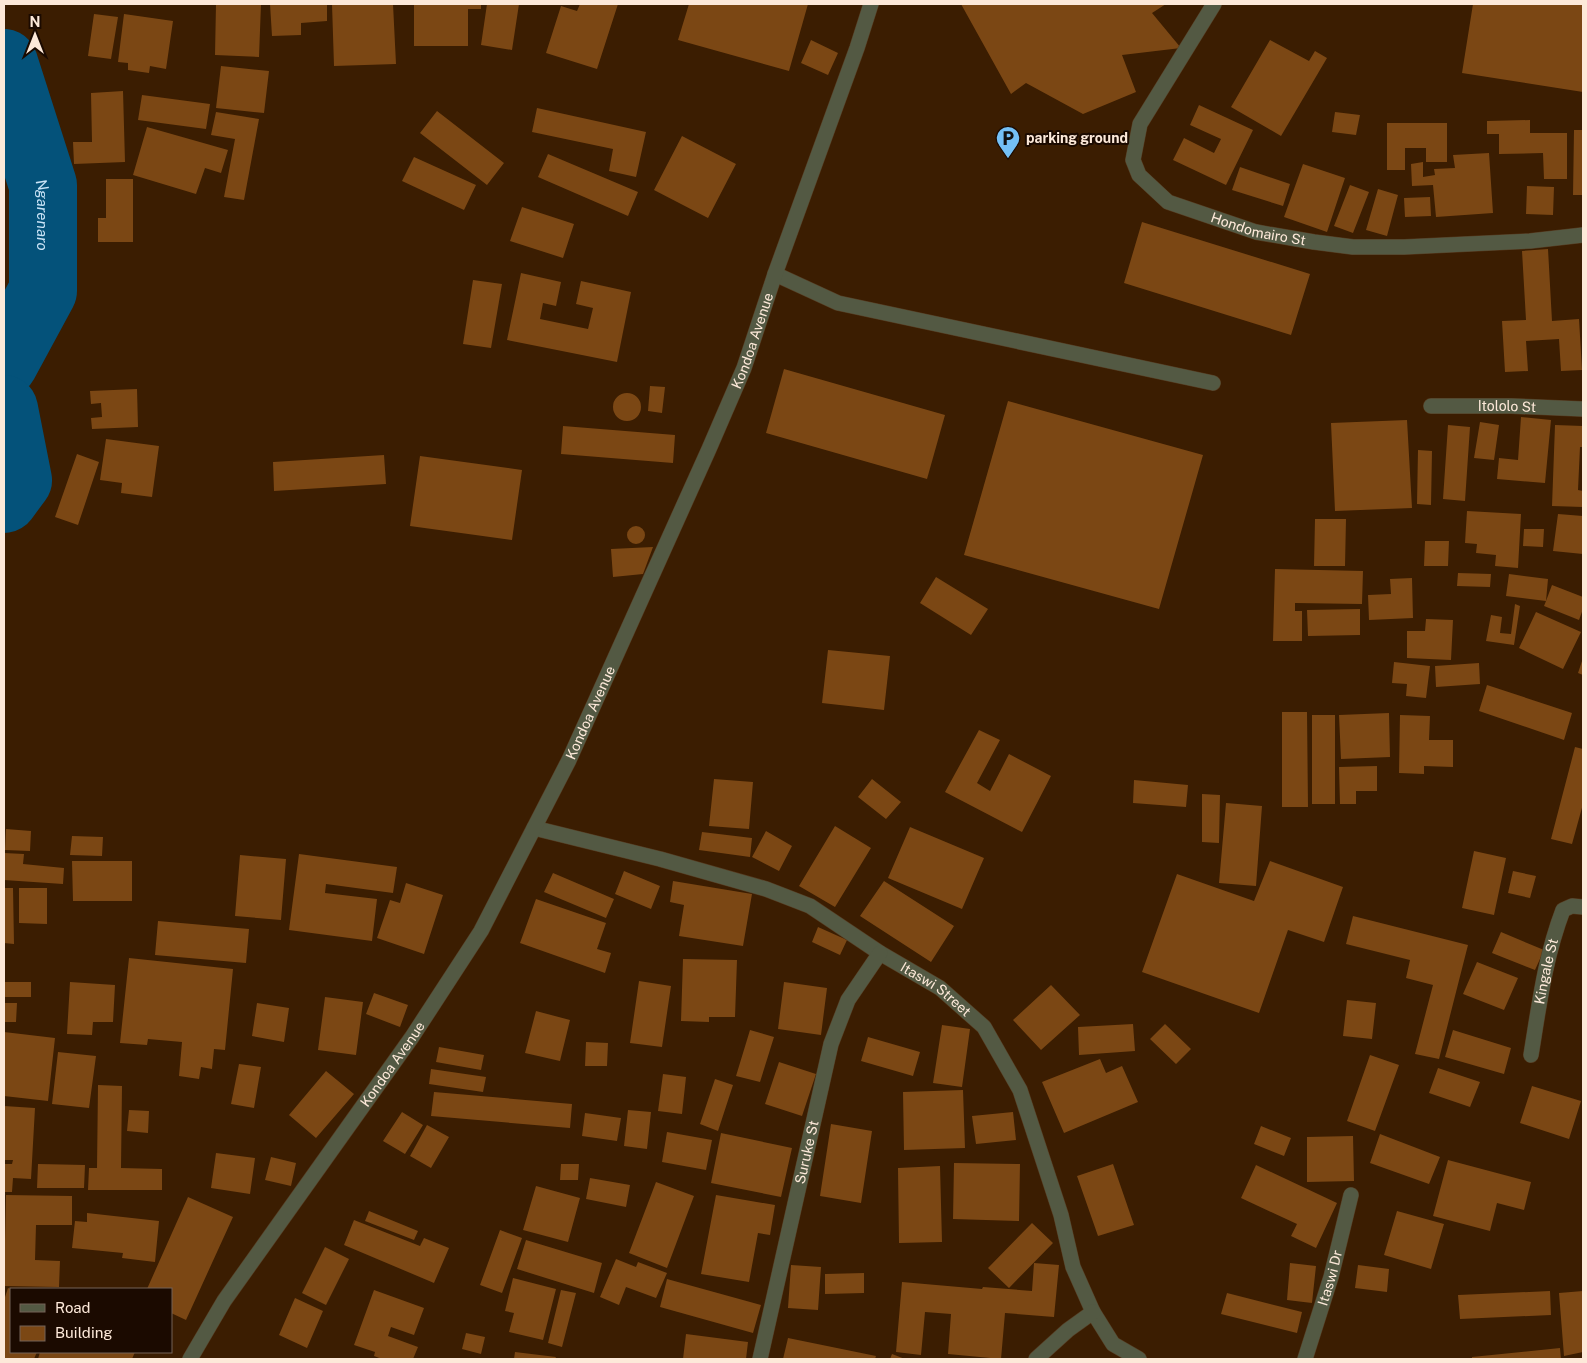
<svg xmlns="http://www.w3.org/2000/svg" width="1587" height="1363" viewBox="0 0 1587 1363" font-family="'Public Sans',sans-serif">
	<style>
		.lines { fill: none; stroke-linecap: round; stroke-linejoin: round }
		.river { stroke: #04527a; stroke-width: 68 }
		.building { fill: #7b4714 }
		.minor-casing { stroke: #563a1f; stroke-width: 16 }
		.minor { stroke: #535943; stroke-width: 15 }
		.labels { text-anchor: middle; dominant-baseline: central; stroke-width: 4; stroke-linejoin: round; paint-order: stroke }
		.poi-label { font-size: 14px; font-weight: bold; fill: #fde9d9; stroke: #1b0a00; text-anchor: start }
		.street-label { font-size: 14px; fill: #fde9d9; stroke: #1b0a00 }
		.water-label { font-size: 15px; font-style: italic; fill: #cae4f7; stroke: #1b0a00 }
	</style>
	<rect width="100%" height="100%" fill="#3b1d01"/>
	<g class="lines">
		<g class="river">
			<path id="s1" d="M4,63L43,185V291L4,363"/>
			<path d="M4,409L18,480L4,499"/>
		</g>
	</g>
	<path class="building" d="M216,4H261L259,57L215,55Z
		M270,4H327V21L301,23V35L272,36Z
		M332,4H393L396,64L334,66Z
		M414,4H481V9H468V46H414Z
		M487,4H519L512,50L481,45Z
		M580,4H618L597,69L546,53L561,6L577,11Z
		M689,4H808L789,71L678,40Z
		M961,4H1166L1152,13L1181,48L1122,55L1136,92L1083,114L1026,83L1011,94Z
		M1473,4H1583V92L1462,73Z
		M94,14L118,17L111,59L88,56Z
		M124,14L173,21L166,69L150,66L149,73L128,70V63L118,62Z
		M811,40L838,53L828,75L801,63Z
		M1270,40L1309,61L1315,51L1327,58L1281,136L1231,107Z
		M221,66L269,71L264,113L216,108Z
		M123,91L125,162L74,164L73,142H92L91,93Z
		M142,95L210,104L206,129L138,120Z
		M1199,105L1253,130L1226,185L1173,160L1184,138L1214,153L1221,139L1190,125Z
		M537,108L646,132L636,177L609,171L613,149L532,132Z
		M437,111L504,163L487,185L420,133Z
		M216,112L259,119L244,200L224,197L235,139L211,135Z
		M1335,112L1360,115L1356,135L1332,132Z
		M1530,120V133H1567V179H1544L1543,153L1499,154V134H1487V121Z
		M1387,123H1447V162H1426V148H1405V170H1387Z
		M147,127L228,150L221,173L205,168L196,194L133,175Z
		M1574,130H1583V195H1573Z
		M682,136L736,164L708,218L654,190Z
		M1489,153L1493,213L1436,217L1433,185L1412,186L1411,164L1423,162V177L1435,175L1434,169L1455,168L1453,155Z
		M548,154L638,192L628,216L538,177Z
		M414,157L476,185L464,210L402,181Z
		M1303,164L1345,178L1327,232L1284,217Z
		M1240,167L1290,184L1283,206L1232,190Z
		M106,179H133V242H98V218H106Z
		M1350,185L1369,192L1353,233L1334,226Z
		M1527,186L1554,187L1553,215L1526,214Z
		M1378,189L1398,195L1387,236L1366,230Z
		M1430,197L1431,216L1405,217L1404,198Z
		M522,207L574,224L563,258L510,241Z
		M1142,222L1310,274L1291,335L1124,283Z
		M1548,249L1552,321L1579,319L1582,370L1561,371L1559,339L1526,341L1528,371L1505,372L1502,321L1526,320L1522,251Z
		M521,273L561,282L556,306L543,303L540,319L588,329L593,308L576,304L581,281L631,292L617,362L507,340Z
		M473,280L502,284L491,348L463,344Z
		M784,369L945,415L927,479L766,433Z
		M650,386L665,387L662,413L648,411Z
		M137,389L138,427L92,429L91,418L102,417L101,403L91,404L90,391Z
		M613 407a14 14 0 1 1 28 0a14 14 0 1 1-28 0Z
		M1008,401L1203,455L1159,609L964,555Z
		M1521,417L1551,420L1545,483L1497,479L1499,458L1518,460Z
		M1407,420L1412,508L1335,511L1331,423Z
		M1480,422L1499,425L1494,460L1474,458Z
		M1448,425L1470,427L1465,501L1443,499Z
		M1555,425L1583,426V447H1580L1578,490L1583,491V507L1552,506Z
		M563,426L675,435L673,463L561,454Z
		M106,439L159,446L152,497L121,493L122,483L100,480Z
		M1418,450L1432,451L1431,505L1417,504Z
		M77,454L99,462L78,525L55,517Z
		M384,455L386,484L274,491L273,462Z
		M420,456L522,470L512,540L410,526Z
		M1467,511L1521,514L1518,568L1495,566L1496,555L1476,553L1477,544L1465,543Z
		M1558,514L1583,516V554L1553,551Z
		M1315,519H1346L1345,566H1314Z
		M627 535a9 9 0 1 1 18 0a9 9 0 1 1-18 0Z
		M1524,529H1544L1543,547L1523,546Z
		M1425,541H1449L1448,566H1424Z
		M653,547L643,574L613,577L611,549Z
		M1275,569L1363,571L1362,604L1295,603V611H1302V641H1273Z
		M1458,573L1491,574L1490,587L1457,586Z
		M1509,574L1548,579L1546,601L1552,585L1583,597V609L1579,620L1544,606L1546,601L1506,596Z
		M936,577L988,609L971,635L920,603Z
		M1412,578L1413,618L1369,620L1368,595L1391,594L1390,579Z
		M1515,604L1520,606L1514,645L1486,641L1491,615L1502,617L1500,633L1511,634Z
		M1360,609V635L1308,636L1307,610Z
		M1536,612L1581,632L1563,669L1519,648Z
		M1426,619L1453,620L1451,660L1407,658V631H1425Z
		M828,650L890,656L884,710L822,703Z
		M1583,658V675L1578,673Z
		M1394,662L1430,666L1426,698L1406,696L1407,684L1392,683Z
		M1479,663L1480,684L1436,687L1435,666Z
		M1487,685L1572,713L1564,740L1479,711Z
		M1282,712H1307L1308,807H1282Z
		M1389,713L1390,757L1341,759L1339,715Z
		M1312,715H1335V804H1312Z
		M1400,715L1430,716L1429,740H1453V767L1424,766V774L1399,773Z
		M979,730L1000,740L977,783L990,791L1009,754L1051,776L1022,832L945,792Z
		M1575,747L1583,749V804L1572,844L1551,839Z
		M1377,766V791H1356V804H1340L1339,767Z
		M714,779L753,782L749,829L709,826Z
		M872,779L901,802L886,819L858,797Z
		M1134,780L1188,785L1186,807L1133,803Z
		M1202,794L1220,795L1219,843L1202,842Z
		M1226,803L1262,806L1256,886L1219,883Z
		M835,826L871,848L835,907L799,886Z
		M910,827L984,858L962,909L888,878Z
		M6,829L31,831L30,851L5,850Z
		M766,831L792,846L779,871L752,857Z
		M702,832L752,838L750,857L699,850Z
		M72,836L103,837L102,856L70,855Z
		M1474,851L1506,858L1494,915L1462,908Z
		M4,853L24,854L23,864L64,868L63,884L4,880Z
		M299,854L397,867L393,893L326,884L325,893L377,899L372,941L289,930Z
		M240,855L286,859L281,920L235,916Z
		M72,861H132V901H73Z
		M1270,861L1343,887L1324,942L1288,930L1259,1013L1142,972L1177,874L1254,901Z
		M624,871L660,886L651,909L615,894Z
		M1513,871L1536,876L1530,898L1508,893Z
		M553,873L614,899L606,918L544,892Z
		M673,881L752,894L743,946L679,936L684,905L670,902Z
		M884,881L954,926L931,962L860,916Z
		M406,883L443,895L424,954L377,938L390,900L400,903Z
		M4,888H13L14,944L4,943Z
		M19,888H47V924L19,923Z
		M536,899L606,923L597,949L611,953L605,973L520,943Z
		M1353,916L1468,945L1439,1059L1415,1054L1433,985L1406,978L1410,960L1346,944Z
		M158,921L249,929L246,963L155,955Z
		M818,927L847,940L840,955L812,942Z
		M1501,932L1544,950L1535,970L1492,953Z
		M129,958L233,969L225,1050L214,1049L212,1069L201,1067L199,1079L179,1076L182,1042L148,1039L147,1045L120,1043Z
		M683,959L737,960L735,1017H709V1022L681,1021Z
		M1477,962L1518,978L1504,1010L1463,994Z
		M639,981L671,986L662,1047L630,1043Z
		M4,982H31V997H4Z
		M70,982L115,985L113,1022H93L92,1035L67,1034Z
		M784,982L827,988L821,1035L778,1029Z
		M1051,985L1080,1015L1041,1050L1013,1020Z
		M374,993L408,1005L400,1027L366,1014Z
		M325,997L363,1002L356,1055L318,1050Z
		M1347,1000L1376,1003L1372,1039L1343,1036Z
		M4,1003H17L16,1022H4Z
		M257,1003L289,1008L284,1042L252,1036Z
		M536,1011L570,1020L560,1061L525,1053Z
		M1133,1024L1135,1051L1079,1055L1078,1027Z
		M1165,1024L1191,1049L1176,1064L1150,1039Z
		M942,1025L970,1029L962,1087L933,1083Z
		M750,1030L774,1037L760,1082L736,1076Z
		M1453,1030L1511,1048L1504,1074L1445,1057Z
		M4,1032L55,1038L48,1101L4,1096Z
		M868,1037L920,1052L913,1076L861,1061Z
		M586,1042L608,1043L607,1066H585Z
		M439,1047L484,1055L481,1070L436,1062Z
		M58,1052L96,1056L89,1108L52,1104Z
		M1370,1055L1399,1065L1375,1131L1347,1121Z
		M1100,1059L1106,1073L1122,1066L1138,1102L1064,1133L1042,1082Z
		M779,1062L816,1074L802,1116L765,1104Z
		M239,1064L261,1067L254,1108L231,1104Z
		M1438,1068L1480,1082L1470,1107L1429,1093Z
		M431,1069L486,1077L483,1092L429,1084Z
		M326,1071L354,1094L316,1138L289,1115Z
		M663,1074L686,1077L682,1114L658,1111Z
		M715,1079L733,1085L718,1131L700,1124Z
		M98,1085L122,1086L121,1168L162,1169V1190H88L89,1168H97Z
		M1532,1086L1581,1101L1569,1139L1520,1123Z
		M963,1090L965,1148L904,1150L903,1092Z
		M434,1092L572,1104L570,1128L431,1116Z
		M4,1106L35,1108L31,1179L13,1178L12,1192H4V1164H12L13,1160H4Z
		M129,1110L149,1111L148,1133L127,1131Z
		M628,1110L651,1112L647,1149L624,1146Z
		M402,1112L423,1125L405,1154L383,1141Z
		M1013,1112L1016,1140L976,1144L972,1116Z
		M585,1113L621,1118L617,1141L582,1136Z
		M831,1124L872,1131L861,1203L820,1196Z
		M427,1125L449,1137L431,1168L410,1156Z
		M1261,1126L1291,1138L1284,1156L1254,1144Z
		M667,1132L712,1140L706,1170L662,1162Z
		M721,1133L792,1148L781,1197L711,1183Z
		M1380,1134L1440,1157L1429,1184L1370,1163Z
		M1353,1136L1354,1181L1307,1182V1137Z
		M216,1153L255,1158L250,1194L211,1188Z
		M271,1157L296,1163L291,1186L265,1180Z
		M1448,1160L1531,1182L1524,1210L1497,1203L1490,1231L1433,1216Z
		M954,1163L1020,1164L1019,1221L953,1219Z
		M38,1164L85,1165L84,1188H37Z
		M561,1164H579L578,1180H560Z
		M1113,1164L1134,1225L1098,1236L1077,1176Z
		M1256,1165L1337,1203L1316,1248L1291,1236L1297,1224L1241,1198Z
		M940,1166L942,1242L899,1243L898,1168Z
		M590,1178L630,1185L626,1207L586,1199Z
		M656,1182L694,1196L667,1268L629,1253Z
		M536,1186L580,1198L568,1242L523,1230Z
		M6,1195L72,1196V1225H36L35,1260L60,1261L59,1287L4,1286Z
		M716,1195L775,1205L770,1235L758,1233L749,1282L701,1274Z
		M188,1197L233,1217L186,1320L171,1313V1289H147Z
		M369,1211L418,1231L414,1240L365,1221Z
		M1397,1211L1444,1224L1431,1269L1384,1255Z
		M87,1213L159,1221L155,1262L122,1258L123,1253L72,1248L75,1221L87,1222Z
		M354,1220L420,1246L424,1238L449,1248L434,1283L344,1245Z
		M1032,1223L1053,1243L1009,1288L988,1268Z
		M500,1230L522,1238L502,1293L480,1285Z
		M526,1240L602,1263L594,1293L517,1269Z
		M325,1247L349,1259L326,1305L302,1293Z
		M616,1259L636,1267L638,1262L667,1273L656,1298L626,1287L619,1305L600,1297Z
		M1034,1263L1059,1265L1054,1317L1005,1313L1001,1359L948,1354L951,1314L925,1312L921,1355L896,1352L902,1282L982,1289L983,1287L1032,1291Z
		M1290,1263L1316,1266L1312,1303L1287,1300Z
		M791,1265L821,1267L818,1310L788,1308Z
		M1358,1265L1389,1269L1387,1292L1355,1288Z
		M864,1273V1293L825,1294V1274Z
		M513,1278L556,1289L543,1340L509,1332L514,1313L505,1311Z
		M667,1279L761,1305L753,1333L660,1307Z
		M8,1288L11,1289V1352H37L34,1359H4V1300Z
		M374,1290L424,1308L414,1335L391,1327L388,1336L418,1347L413,1359H382L374,1356L375,1352L354,1345Z
		M561,1290L576,1293L562,1347L548,1343Z
		M1550,1291L1551,1315L1460,1319L1458,1295Z
		M1583,1291V1352L1564,1356L1559,1293Z
		M1227,1293L1302,1312L1297,1333L1221,1314Z
		M295,1298L323,1311L307,1348L279,1335Z
		M466,1333L485,1337L481,1354L462,1349Z
		M686,1334L748,1342L746,1359H683Z
		M788,1338L876,1356L875,1359H783Z
		M1560,1348L1561,1359H1472V1357Z
		M40,1352H135L132,1359H38Z
		M515,1352L556,1357L555,1359H514Z
		M892,1354L905,1359H890Z"/>
	<g class="lines">
		<g class="minor-casing">
			<g id="minor">
				<path id="s2" d="M1214,4L1140,124L1133,160L1139,175L1168,202L1256,232L1314,242L1353,247H1404L1530,241L1583,235"/>
				<path d="M775,274L838,303L1213,383"/>
				<path id="s3" d="M1431,406H1511L1583,409"/>
				<path id="s4" d="M534,828L660,859L766,889L810,906L880,953L940,988L984,1027L1020,1090L1061,1215L1073,1267L1093,1312L1113,1344L1139,1359"/>
				<path id="s5" d="M1531,1055C1539,1006 1545,957 1563,910L1572,906L1583,907"/>
				<path id="s6" d="M190,1359L224,1301L412,1037L481,931L569,760L709,449L744,368L775,274L857,48L871,4"/>
				<path id="s7" d="M760,1359L831,1044L848,1000L880,953"/>
				<path d="M1036,1359L1068,1330L1093,1312"/>
				<path id="s8" d="M1305,1359L1331,1277L1351,1195"/>
			</g>
		</g>
		<use href="#minor" class="minor"/>
	</g>
	<defs>
		<g id="parking-pin" transform="scale(1.25)"><path d="M0 17L-7.5 6A9.5 9.5 0 1 1 7.5 6Z" fill="#74c0f6" stroke="#1b0a00"/><path d="M-3.5-5.5H1a3.5 3.5 0 0 1 0 7H-1V5.5H-3.5ZM-1-3.4V-.6H.8a1.4 1.4 0 0 0 0-2.8Z" fill="#111"/></g>
	</defs>
	<g fill-rule="evenodd">
		<use href="#parking-pin" x="1008" y="138"/>
	</g>
	<g class="labels">
		<g class="poi-label">
			<text x="1026" y="138">parking ground</text>
		</g>
		<g class="street-label">
			<text stroke="none"><textPath href="#s2" startOffset="328">Hondomairo St</textPath></text>
			<text stroke="none"><textPath href="#s6" startOffset="1168">Kondoa Avenue</textPath></text>
			<text stroke="none"><textPath href="#s3" startOffset="76">Itololo St</textPath></text>
			<text stroke="none"><textPath href="#s6" startOffset="762">Kondoa Avenue</textPath></text>
			<text stroke="none"><textPath href="#s5" startOffset="85">Kingale St</textPath></text>
			<text stroke="none"><textPath href="#s4" startOffset="438">Itaswi Street</textPath></text>
			<text stroke="none"><textPath href="#s6" startOffset="358">Kondoa Avenue</textPath></text>
			<text stroke="none"><textPath href="#s7" startOffset="212">Suruke St</textPath></text>
			<text stroke="none"><textPath href="#s8" startOffset="85">Itaswi Dr</textPath></text>
		</g>
		<g class="water-label">
			<text stroke="none"><textPath href="#s1" startOffset="158">Ngarenaro</textPath></text>
		</g>
	</g>
	<rect width="1587" height="1363" fill="none" stroke="#fde9d9" stroke-width="10"/>
	<rect x="10" y="1288" width="162" height="65" fill="#1b0a00" stroke="#756357"/>
	<rect x="20" y="1304" width="25" height="8" fill="#535943" stroke="#756357"/>
	<text x="55" y="1313" font-size="15" fill="#fde9d9">Road</text>
	<rect x="20" y="1326" width="25" height="15" fill="#7b4714" stroke="#756357"/>
	<text x="55" y="1338" font-size="15" fill="#fde9d9">Building</text>
	<g transform="translate(35 35)" stroke="#1b0a00" stroke-width="4" paint-order="stroke">
	<path d="M0-4L9 19L0 12L-9 19Z" fill="#fde9d9"/>
	<text y="-8" font-size="14" font-weight="bold" text-anchor="middle" fill="#fde9d9">N</text>
	</g>
</svg>
